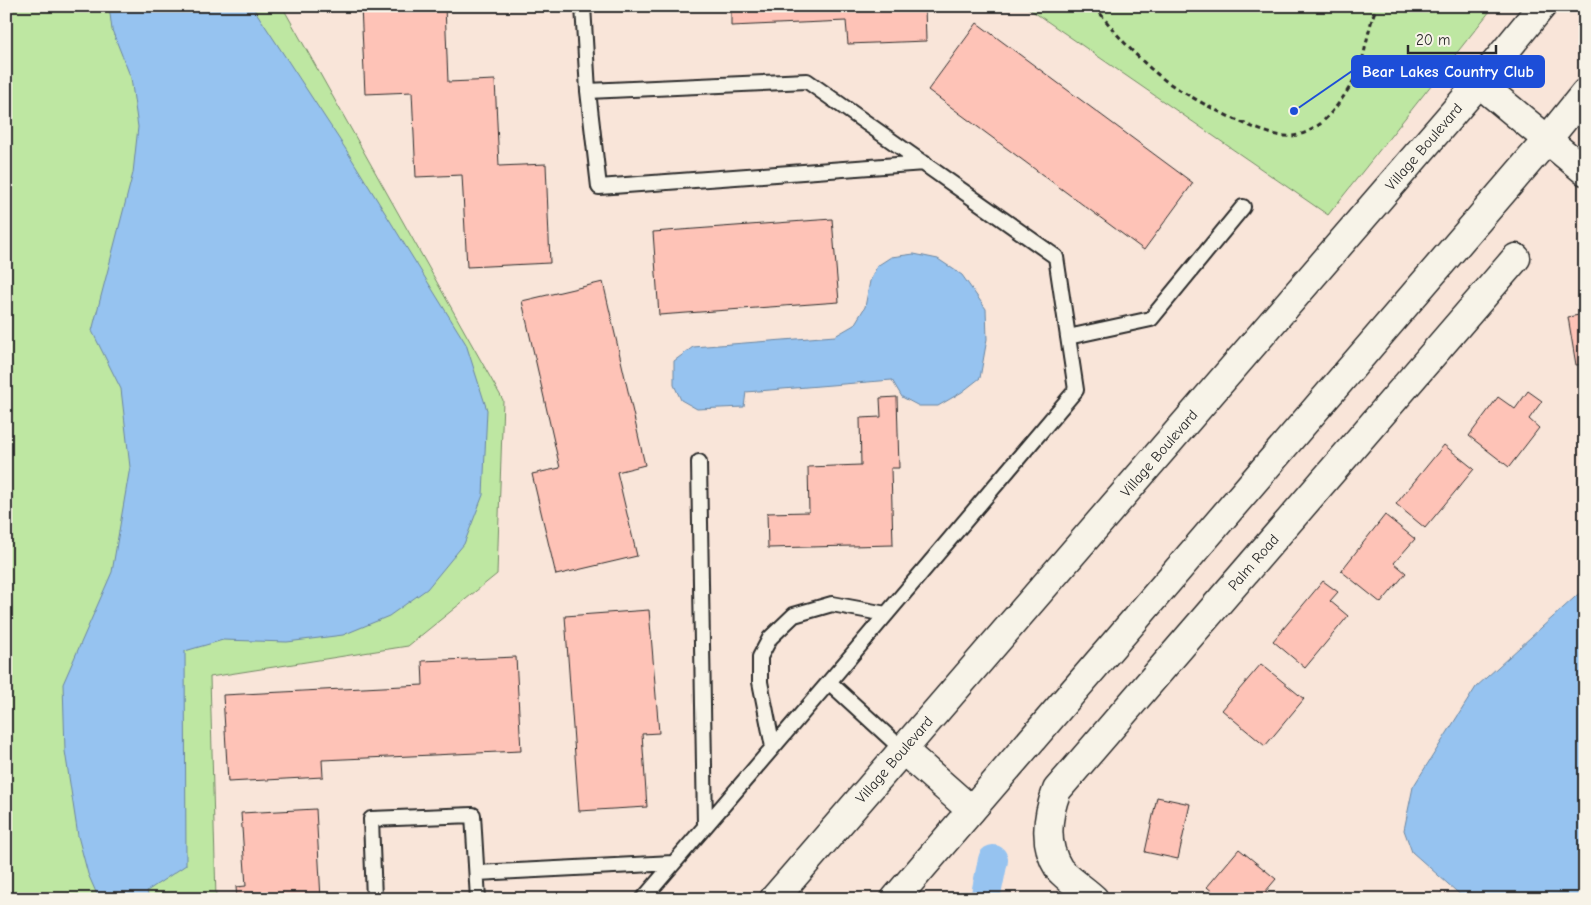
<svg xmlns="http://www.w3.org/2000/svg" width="1591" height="905" viewBox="0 0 1591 905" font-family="'Comic Neue',sans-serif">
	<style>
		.grass { fill: #bee7a2; stroke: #748966 }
		.water { fill: #96c3f0; stroke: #6b86a1 }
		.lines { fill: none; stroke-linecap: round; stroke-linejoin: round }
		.canal { stroke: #96c3f0; stroke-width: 30 }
		.building { fill: #fec3b7; stroke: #2b2b2b }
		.service-casing { stroke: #2b2b2b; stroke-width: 18 }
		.minor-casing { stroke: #2b2b2b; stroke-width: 31 }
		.tertiary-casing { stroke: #2b2b2b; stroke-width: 31 }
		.path { stroke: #2b2b2b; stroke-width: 3; stroke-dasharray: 5 4; stroke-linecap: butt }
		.service { stroke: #f7f3e8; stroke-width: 14 }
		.minor { stroke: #f7f3e8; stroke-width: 28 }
		.tertiary { stroke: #f7f3e8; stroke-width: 28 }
		.labels { text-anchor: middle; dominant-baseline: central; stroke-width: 5; stroke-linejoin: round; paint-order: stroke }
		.street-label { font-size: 15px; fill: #2b2b2b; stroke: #f7f3e8 }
		.leader { fill: none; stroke: #1d4ed8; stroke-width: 2 }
		.callout-dot { fill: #1d4ed8; stroke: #f7f3e8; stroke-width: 2 }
		.callout { fill: #1d4ed8; stroke: #1d4ed8; stroke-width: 2 }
		.callout-label { font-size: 16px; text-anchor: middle; font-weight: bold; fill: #fff }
	</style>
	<rect width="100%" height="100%" fill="#f9e5d9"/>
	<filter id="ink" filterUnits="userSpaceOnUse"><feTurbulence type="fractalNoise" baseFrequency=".02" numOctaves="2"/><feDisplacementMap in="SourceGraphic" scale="10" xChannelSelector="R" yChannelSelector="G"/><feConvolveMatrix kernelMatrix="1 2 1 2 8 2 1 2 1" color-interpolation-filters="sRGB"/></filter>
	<g filter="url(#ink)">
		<path class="grass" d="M6,6H282L503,400L497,574L408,646L210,677L216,899H6Z
			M1025,6H1494L1328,215Z"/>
		<path class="water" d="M109,6H252L345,148L466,344L487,410L483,495L464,544L427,589L389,616L343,635L287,642L223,640L185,651L186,865L147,891L149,899H99L88,874L78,836L65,751L63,684L112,572L130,467L121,389L92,331L133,173L138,127L131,78L112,30Z
			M914,254L938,259L962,275L986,309L987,339L980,378L962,392L938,406H919L902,397L892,380L746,392L744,407L697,409L681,400L674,385V361L693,347L835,336L854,325L865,307L870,281L877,266L891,257Z
			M1585,588V899H1465L1412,852L1404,830L1413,787L1476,687Z"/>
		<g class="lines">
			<path class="canal" d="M985,899L993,860"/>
		</g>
		<path class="building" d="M361,6H445L448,82L495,80L499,166L546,164L550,263L467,267L462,175L416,177L412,92L365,94Z
			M731,6H925L926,41L848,44L846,21L731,26Z
			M977,23L1193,183L1144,250L928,90Z
			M832,219L839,302L659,315L653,232Z
			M603,282L645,465L617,472L637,556L556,575L532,474L560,468L522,301Z
			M1585,314V364L1576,365L1568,317Z
			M1528,391L1542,401L1529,419L1539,428L1509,467L1469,436L1498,397L1515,409Z
			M897,397L899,468H891L893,545L768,548L767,513L809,512L808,467L861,465L860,418L881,417L880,398Z
			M1444,445L1474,469L1425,528L1396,504Z
			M1385,515L1415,539L1394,563L1406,573L1381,603L1341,571Z
			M1323,581L1338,592L1330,601L1348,616L1305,668L1273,641Z
			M649,610L659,733L642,734L647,807L579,811L565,616Z
			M516,657L521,751L322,760L323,777L228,782L223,695L423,685L422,661Z
			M1261,664L1304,699L1265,746L1222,710Z
			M1157,797L1190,804L1178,859L1145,852Z
			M316,809L321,899H237L236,887L246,886L241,813Z
			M1239,849L1276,879L1265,892L1274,899H1221L1207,887Z"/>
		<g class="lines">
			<g class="service-casing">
				<path id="service" d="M583,6L588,91L599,187L924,163
					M588,91L807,81L1056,257L1076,390L829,682
					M1068,337L1151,319L1243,207
					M699,462L705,826
					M773,747L760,682V657L770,638L794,615L832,604L886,614
					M477,873L673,863
					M374,899L371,819L473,815L478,899
					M643,899L829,682L903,750"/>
			</g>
			<g class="minor-casing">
				<g id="minor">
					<path id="s1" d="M1094,899C1086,891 1065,877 1059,869C1043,844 1047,816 1057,790L1516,258"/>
				</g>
			</g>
			<g class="tertiary-casing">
				<g id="tertiary">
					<path d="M1479,83L1585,171"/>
					<path d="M903,750L971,810"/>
					<path id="s2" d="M774,899L1479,83L1542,6"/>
					<path d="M895,899L1547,140L1585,93"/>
				</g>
			</g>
			<path class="path" d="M1095,6C1114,33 1136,57 1162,78C1182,94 1260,136 1285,136C1297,137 1310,132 1320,124C1336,110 1356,81 1362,61C1367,43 1369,24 1377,6"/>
			<use href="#service" class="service"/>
			<use href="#minor" class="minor"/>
			<use href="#tertiary" class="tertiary"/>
		</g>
	</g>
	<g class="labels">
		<g class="street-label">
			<text stroke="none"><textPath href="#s2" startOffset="994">Village Boulevard</textPath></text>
			<text stroke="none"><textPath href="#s2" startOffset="589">Village Boulevard</textPath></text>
			<text stroke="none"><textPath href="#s1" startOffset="429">Palm Road</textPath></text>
			<text stroke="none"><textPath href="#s2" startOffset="184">Village Boulevard</textPath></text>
		</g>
	</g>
	<path class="leader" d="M1294 111L1352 71"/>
	<circle class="callout-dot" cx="1294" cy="111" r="5"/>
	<rect class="callout" x="1352" y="56" width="192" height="31" rx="5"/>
	<g class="callout-label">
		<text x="1448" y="77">Bear Lakes Country Club</text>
	</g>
	<rect width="1591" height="905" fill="none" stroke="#f7f3e8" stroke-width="25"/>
	<rect x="12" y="12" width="1566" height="880" fill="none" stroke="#2b2b2b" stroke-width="2" filter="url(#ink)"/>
	<path d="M1408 45v8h88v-8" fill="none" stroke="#2b2b2b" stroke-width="2.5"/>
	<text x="1416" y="45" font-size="15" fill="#2b2b2b" stroke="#f7f3e8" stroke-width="4" paint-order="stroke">20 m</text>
</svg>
